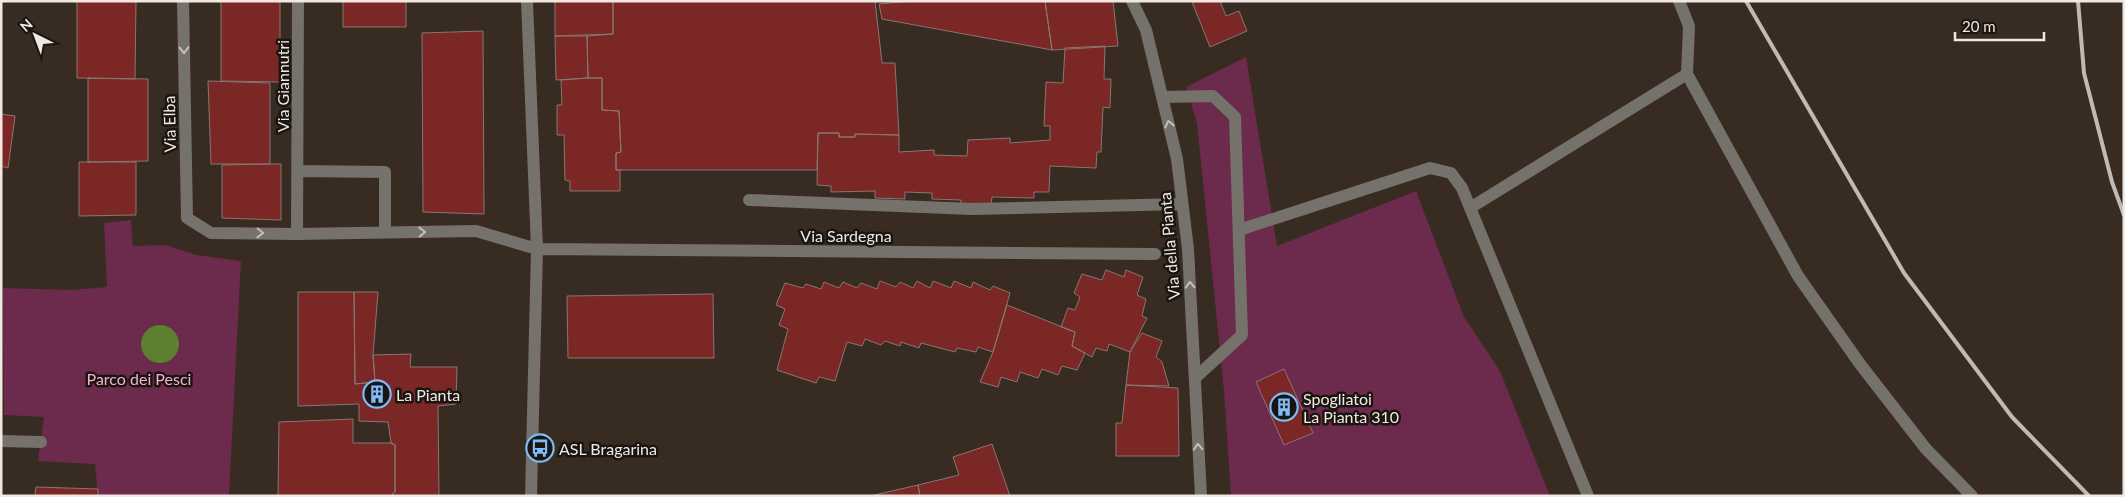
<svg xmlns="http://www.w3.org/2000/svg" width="2125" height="497" viewBox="0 0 2125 497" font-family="Lato,sans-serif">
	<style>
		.green { fill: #6c2a4c }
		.water { fill: #5e7f2d }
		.building { fill: #7a2725; stroke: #897673 }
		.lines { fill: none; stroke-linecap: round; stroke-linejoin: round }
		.minor { stroke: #74726b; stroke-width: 12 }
		.rail { stroke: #c3b9b3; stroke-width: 4 }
		.oneway { stroke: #c5bfb8 }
		.labels { text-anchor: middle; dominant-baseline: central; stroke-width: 5; stroke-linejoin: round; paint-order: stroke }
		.street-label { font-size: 16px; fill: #f1e8e2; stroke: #1b1511 }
		.park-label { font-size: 16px; fill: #f5b0cf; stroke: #1b1511 }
		.poi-label { font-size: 16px; fill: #f1e8e2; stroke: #1b1511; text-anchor: start }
	</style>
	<rect width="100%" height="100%" fill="#382b22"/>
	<path class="green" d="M1246,57L1277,246L1416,191L1464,317L1500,371L1550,496H1231L1224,391L1197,123L1186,87Z
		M131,220L133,246L166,245L196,255L241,261L229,496H98L95,464L38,461L44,417L4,415L3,288L71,290L107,287L104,223Z"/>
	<path class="water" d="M141 344a19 19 0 1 1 38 0a19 19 0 1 1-38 0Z"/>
	<path class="building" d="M77,1H136L135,79L77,78Z
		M221,1H280V82L221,81Z
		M343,1H406V27H343Z
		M555,1H613V34L555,36Z
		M613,1H875L882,63H895L899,135L855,134V137H839V133H818L817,170H616V153L621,152L619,111L602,110V78H588L587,36L613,34Z
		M913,1H1045L1052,50L882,19L879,4Z
		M1045,1H1113L1118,46L1052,50Z
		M1220,1L1226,16L1239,11L1247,31L1210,47L1192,2Z
		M483,31L484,214L423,212L422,33Z
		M555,36H587L588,78L556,80Z
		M1105,46L1104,79H1111L1110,108L1103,107L1101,152H1097L1096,168L1050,166L1049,192H1034V198L992,197L991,206L961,205V200L932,199V193L905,192V199L875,198V191L831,192V186L817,185L818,133H839V137H855V134L899,135V152L934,150V155L967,156L968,140L1010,138V143L1050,140V126H1044L1046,82L1063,83L1065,48Z
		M88,78L148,79V161L88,162Z
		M588,78H602V110L619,111L621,152L616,153V170H620V191H570V181L565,180L564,135H557V105H562L561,80Z
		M208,81L270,83V164H211Z
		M1,114L15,116L8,168L1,166Z
		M79,162H136V215L79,216Z
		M270,164H281V220L222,218V165Z
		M1106,270L1124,277L1126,270L1143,277L1137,295L1146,299L1142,316L1147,318L1130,352L1109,344L1107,351L1096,348L1092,357L1072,346L1075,332L1061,327L1068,308L1075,310L1080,297L1074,293L1082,274L1102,280Z
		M880,281L896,287L900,282L913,288L917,281L930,288L933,281L951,288L954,281L971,288L973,282L990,290L993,286L1010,293L993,352L978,347L976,352L957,348L955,352L921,343L919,348L901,342L900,346L885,341L881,345L865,339L862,346L847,342L835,381L819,377L816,383L777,370L788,329L779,325L785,309L776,305L785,283L803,288L806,284L821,289L824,282L839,288L843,282L857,288L861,283L877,289Z
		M298,292H354L355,384L375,382L373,355L411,354L410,367H457L456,404L438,406L439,496H390L395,492V445L391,443L388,422L359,421V404L298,406Z
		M354,292H378L373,355L375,382L355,384Z
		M713,294L714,358H568L567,296Z
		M1007,305L1075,332L1072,346L1085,353L1077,370L1062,366L1058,375L1042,369L1038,378L1020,372L1017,382L1001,377L998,387L980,382L993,352Z
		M1142,333L1162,341L1156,357L1162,362L1169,386L1126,385L1130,352Z
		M1284,369L1313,433L1284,445L1256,382Z
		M1126,385L1178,388L1179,456H1116V423H1122Z
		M353,419V443H391L395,445V492L390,496H278L279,422Z
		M992,444L1010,496H920L918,485L959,475L953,457Z
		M918,485L920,496H870Z
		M36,487L98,489V496H35Z"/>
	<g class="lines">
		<path class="minor" d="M183,1L187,218L211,233L297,234L476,231L537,249L1155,254
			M527,1L537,249L531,496
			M1132,1L1146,30L1177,159L1188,249L1201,496
			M1687,74L1798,276L1860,364L1926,449L1972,496
			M1162,97L1213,96L1235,117L1242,335L1195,378
			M298,171L385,172V232
			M749,200L972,209L1182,204
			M1470,208L1687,74L1689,26L1679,1
			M1239,230L1430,168L1451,173L1462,188L1588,496
			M297,234L298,1
			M1,441L41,442"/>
		<path class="rail" d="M1746,1L1904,273L2012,417L2089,496
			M2078,1L2084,73L2112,182L2124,215"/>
	</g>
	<defs><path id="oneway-chevron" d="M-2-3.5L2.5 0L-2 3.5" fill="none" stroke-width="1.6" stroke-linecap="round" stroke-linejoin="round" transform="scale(1.25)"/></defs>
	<g class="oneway">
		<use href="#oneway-chevron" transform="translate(184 50) rotate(89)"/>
		<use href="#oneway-chevron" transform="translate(1169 124) rotate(-104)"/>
		<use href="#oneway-chevron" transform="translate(422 232) rotate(-1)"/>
		<use href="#oneway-chevron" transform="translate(260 233) rotate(1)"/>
		<use href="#oneway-chevron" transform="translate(1190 285) rotate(-93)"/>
		<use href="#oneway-chevron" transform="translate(1198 447) rotate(-93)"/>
	</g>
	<defs>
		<g id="building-ring" transform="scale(1.4375)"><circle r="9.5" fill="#1b1511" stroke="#7ebdf9" stroke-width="1.5"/><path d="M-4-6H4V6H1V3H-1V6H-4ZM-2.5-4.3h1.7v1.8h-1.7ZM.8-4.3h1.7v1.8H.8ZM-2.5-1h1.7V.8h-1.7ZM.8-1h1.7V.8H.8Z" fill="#7ebdf9"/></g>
		<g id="bus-ring" transform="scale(1.4375)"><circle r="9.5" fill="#1b1511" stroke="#7ebdf9" stroke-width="1.5"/><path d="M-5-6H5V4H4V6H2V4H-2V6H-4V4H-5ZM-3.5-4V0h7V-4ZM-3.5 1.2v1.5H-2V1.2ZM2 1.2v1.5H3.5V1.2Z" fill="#7ebdf9"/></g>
	</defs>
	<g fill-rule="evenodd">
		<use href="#building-ring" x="377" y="394"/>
		<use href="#building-ring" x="1284" y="407"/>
		<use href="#bus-ring" x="540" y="448"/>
	</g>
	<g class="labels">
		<g class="street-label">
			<text transform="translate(282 86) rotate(-90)">Via Giannutri</text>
			<text transform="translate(169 124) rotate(-91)">Via Elba</text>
			<text x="846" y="235">Via Sardegna</text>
			<text transform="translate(1169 246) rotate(-95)">Via della Pianta</text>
		</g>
		<g class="park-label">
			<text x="139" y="378">Parco dei Pesci</text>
		</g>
		<g class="poi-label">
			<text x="396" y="394">La Pianta</text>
			<text x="1303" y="398">Spogliatoi<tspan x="1303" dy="18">La Pianta 310</tspan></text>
			<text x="559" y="448">ASL Bragarina</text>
		</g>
	</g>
	<rect width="2125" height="497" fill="none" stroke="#f1e8e2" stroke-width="5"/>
	<g transform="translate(35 35) rotate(318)" stroke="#1b1511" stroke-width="4" paint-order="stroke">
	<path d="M0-4L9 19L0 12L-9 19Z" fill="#f1e8e2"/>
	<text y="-8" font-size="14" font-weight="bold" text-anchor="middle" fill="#f1e8e2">N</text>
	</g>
	<path d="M1955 32v8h89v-8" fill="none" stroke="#f1e8e2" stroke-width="2.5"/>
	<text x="1962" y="32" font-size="15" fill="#f1e8e2" stroke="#1b1511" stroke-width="4" paint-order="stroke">20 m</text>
</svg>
